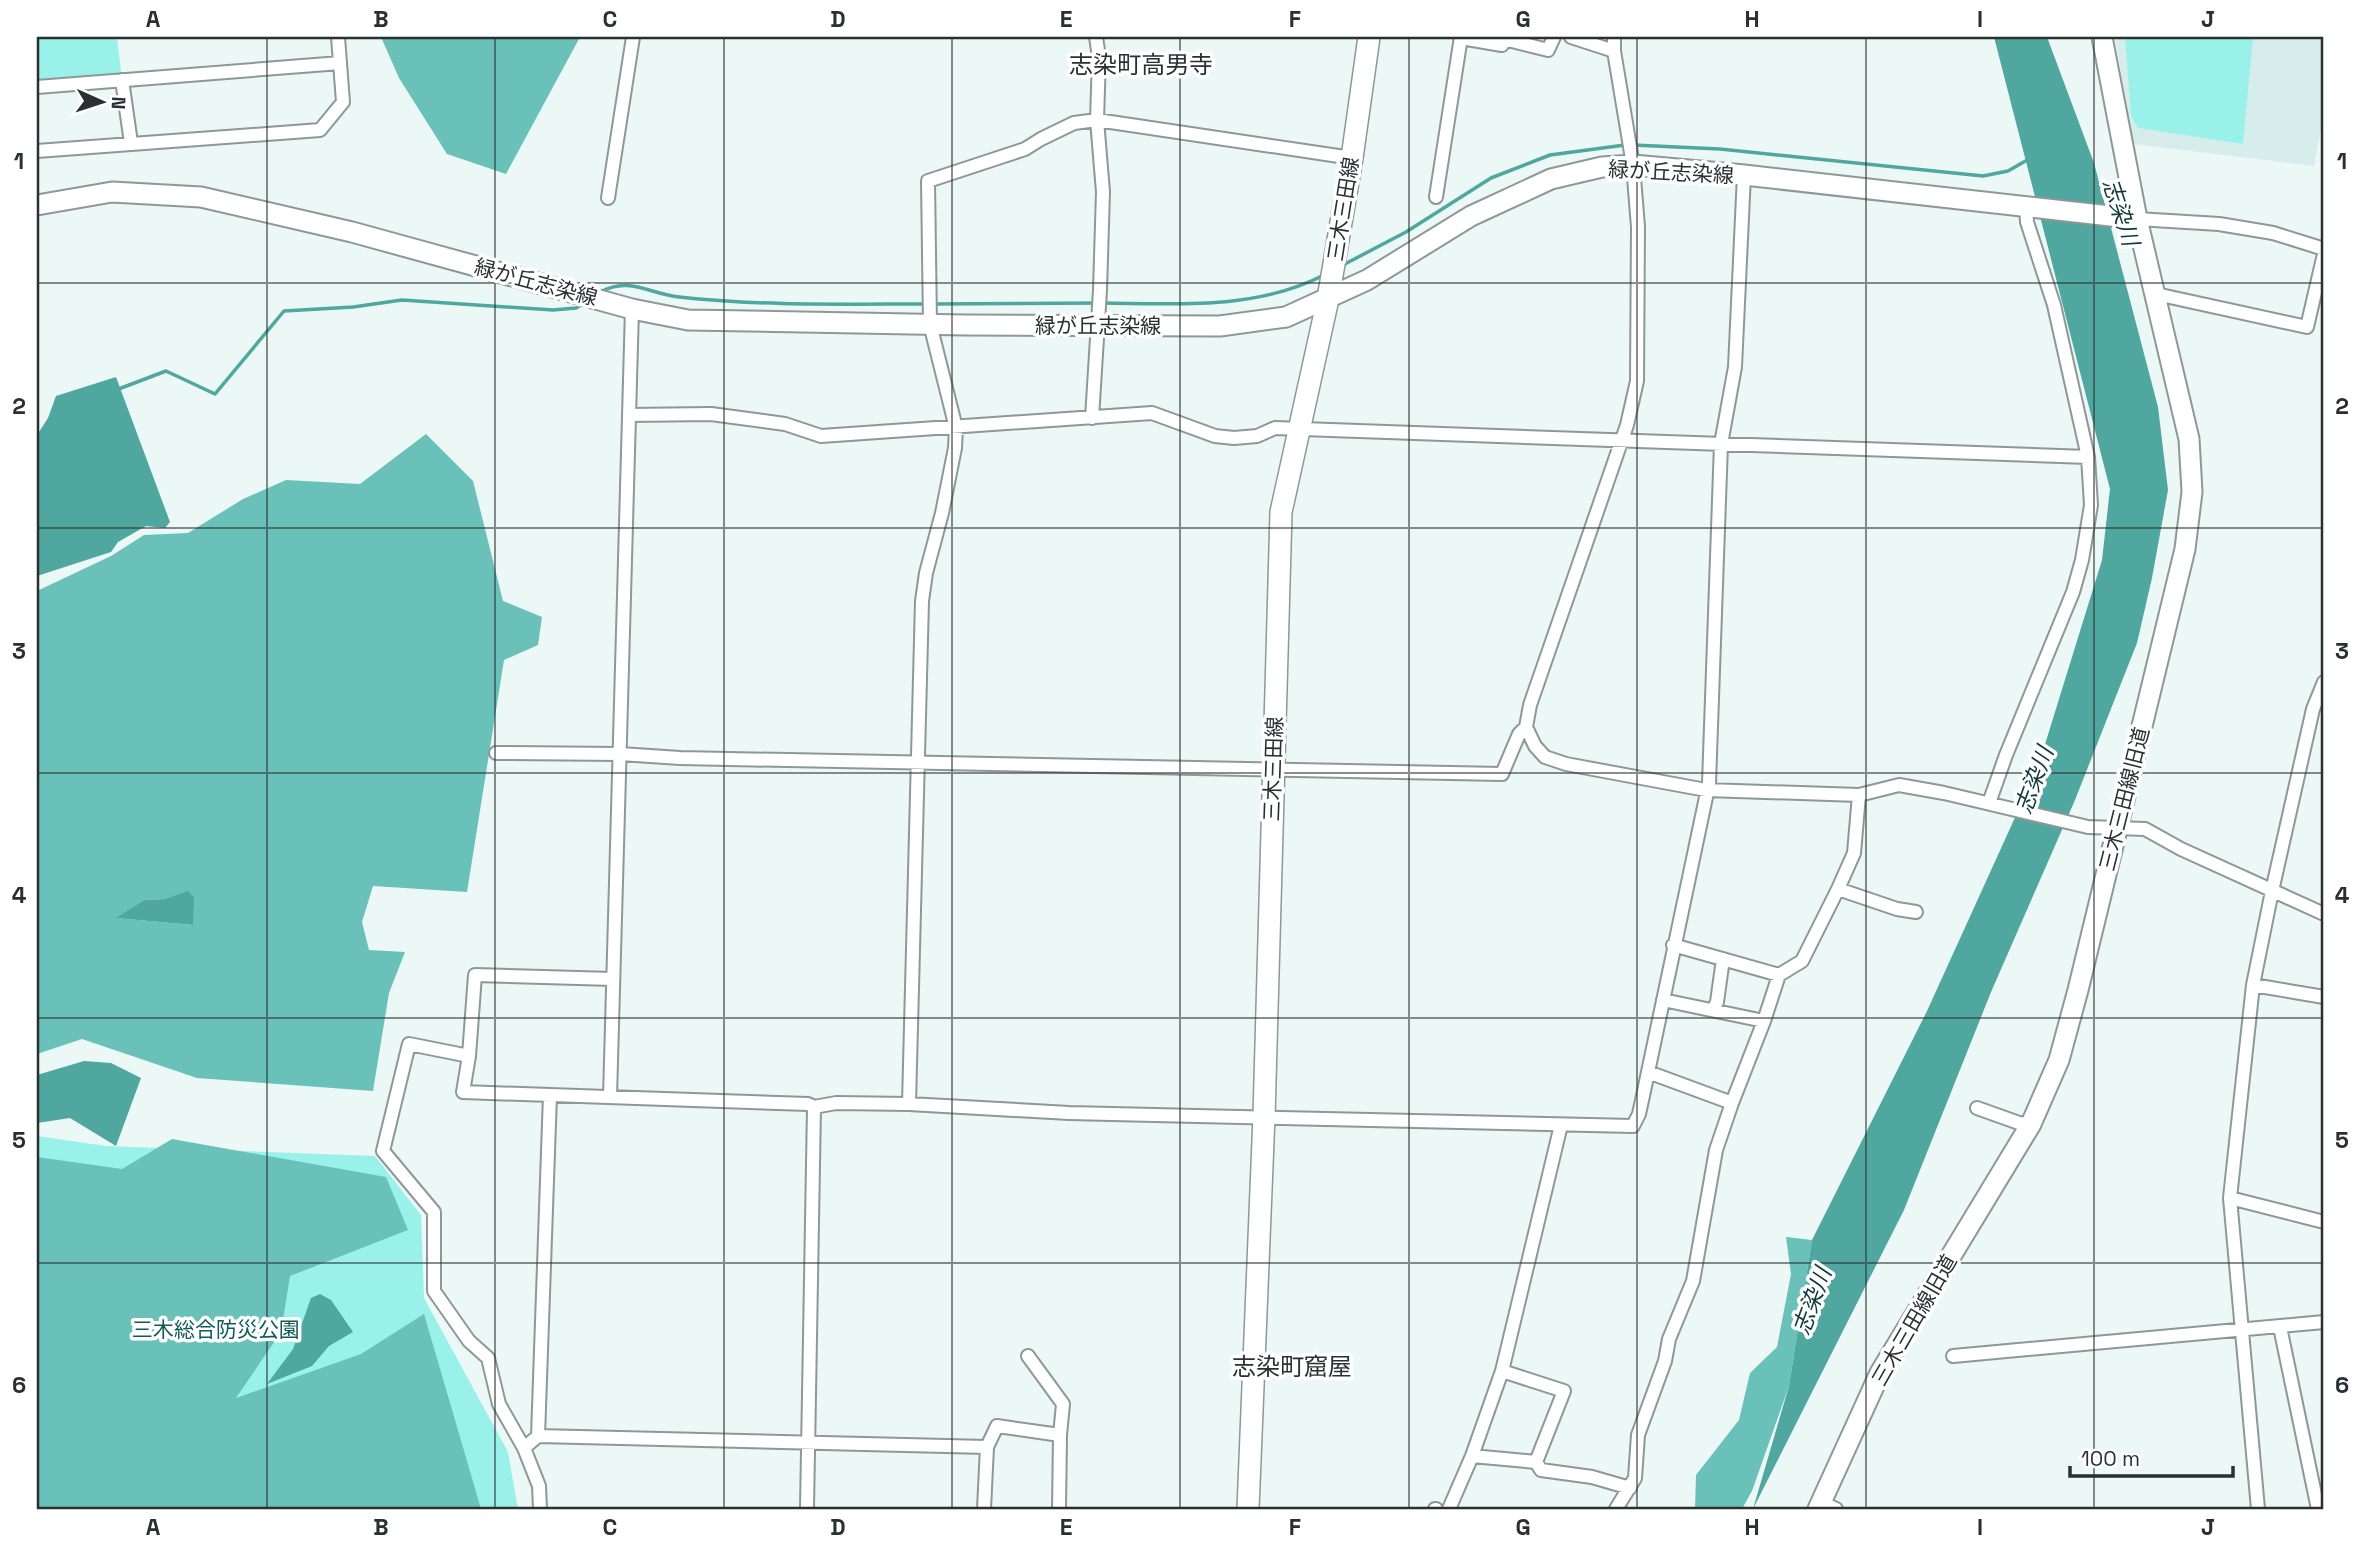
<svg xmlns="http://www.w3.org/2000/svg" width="2361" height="1546" viewBox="0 0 2361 1546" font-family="'Space Grotesk','Noto Sans JP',sans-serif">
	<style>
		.built { fill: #d7edeb }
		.green { fill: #9af1ea }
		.forest { fill: #6ac1ba; fill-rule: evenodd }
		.water { fill: #4fa7a0 }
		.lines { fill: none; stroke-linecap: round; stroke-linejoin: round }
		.stream { stroke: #4fa7a0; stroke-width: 3.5 }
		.street-casing { stroke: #8d9897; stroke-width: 16 }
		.secondary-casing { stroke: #8d9897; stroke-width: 23 }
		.primary-casing { stroke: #8d9897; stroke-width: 24 }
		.street { stroke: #fff; stroke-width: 12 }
		.secondary { stroke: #fff; stroke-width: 19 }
		.primary { stroke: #fff; stroke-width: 21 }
		.grid { fill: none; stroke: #2a2f2f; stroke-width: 2; stroke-opacity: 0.55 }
		.labels { text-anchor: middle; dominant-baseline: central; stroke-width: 7; stroke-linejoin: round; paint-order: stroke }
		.street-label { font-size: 21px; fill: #2a2f2f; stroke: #fff }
		.park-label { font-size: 21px; fill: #0f5b56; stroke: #fff }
		.water-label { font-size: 23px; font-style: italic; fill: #0f3a37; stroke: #fff }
		.quarter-label { font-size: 24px; fill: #2a2f2f; stroke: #fff }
		.neatline { fill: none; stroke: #2a2f2f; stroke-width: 2.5 }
		.grid-label { font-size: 23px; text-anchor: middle; font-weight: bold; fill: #2a2f2f }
	</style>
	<rect width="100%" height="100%" fill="#ebf8f6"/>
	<path class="built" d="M2115,37H2324V113L2314,166L2133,144Z"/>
	<path class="green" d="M37,37H117L122,80L37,87Z
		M2125,37H2253L2243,144L2138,128L2131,116Z
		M37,1136L106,1146L375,1156L421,1215L424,1298L508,1452L518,1509H37Z"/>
	<path class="forest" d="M381,37H580L506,174L447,154L399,78Z
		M426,434L473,481L503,601L542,617L538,645L504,660L467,892L373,886L362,922L369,950L405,952L389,993L373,1091L197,1078L82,1039L37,1054V591L111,556L144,535L188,533L243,499L286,480L360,484ZM187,892L193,925L117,918L144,900L164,899Z
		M172,1139L386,1177L408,1230L290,1276L281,1332L236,1398L361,1354L424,1314L481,1509H37V1157L122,1169Z
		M1786,1237L1812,1240L1789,1386L1752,1491L1742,1509H1695L1696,1475L1739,1420L1750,1373L1777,1347L1791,1274Z"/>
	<path class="water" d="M1994,37H2047L2094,163L2158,407L2168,490L2152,578L2137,643L2075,800L1991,992L1904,1210L1753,1509L1789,1386L1812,1240L1927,1011L2038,767L2102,560L2110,489Z
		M116,377L170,522L165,528L146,526L118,542L111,552L37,576V435L48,418L56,396Z
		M188,891L194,898L193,925L116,918L144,900L164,899Z
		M84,1061L111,1063L141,1078L116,1146L70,1118L37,1123V1075Z
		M320,1294L331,1300L353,1332L329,1346L312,1366L267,1384L293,1349L311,1298Z"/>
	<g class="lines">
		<path class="stream" d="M1633,145L1720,149L1983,176L2008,171L2029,159
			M1343,265L1406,232L1491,178L1550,155L1625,145
			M601,292C628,276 650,294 679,297C760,306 844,304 926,304
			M933,304C990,304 1047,303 1104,303C1178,304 1256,310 1324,275
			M116,390L166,371L215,394L284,311L353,307L402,300L553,310L576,308L583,304"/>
		<g class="street-casing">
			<path id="street" d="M1571,37L1614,51
				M1614,37V51L1633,165L1638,227L1637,381L1627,425L1530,705L1526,727L1535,746L1545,757L1566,764L1706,790L1859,795L1899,785L1944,793L2088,827L2145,829L2181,849L2324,914
				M1461,38L1502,45L1505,37
				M1504,39L1548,50L1554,37
				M122,80L131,143
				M37,87L340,63
				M37,151L320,130L343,102L338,37
				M1436,197L1461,37
				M608,198L633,37
				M2137,219L2219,224L2273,233L2324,249
				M2156,294L2307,327L2324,254
				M629,415L711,414L785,424L821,436L1152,413L1215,436L1234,438L1257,436L1275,428L2088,457
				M1092,418L1100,290L1103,192L1097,120L1099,57L1096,37
				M496,753L620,754L680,758L1502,774L1519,734L1526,727
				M1989,803L2006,755L2073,592L2082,560L2091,505L2088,457L2054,305L2027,222L2026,207
				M1838,889L1897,909L1916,912
				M1673,945L1779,975L1802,961L1838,889L1854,853L1859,795
				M613,979L475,975L469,1056L463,1092L808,1104L814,1107L836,1103L909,1104L1069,1113L1633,1126L1639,1114L1644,1091L1709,783L1721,444L1735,367L1744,175
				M2253,985L2324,997
				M1663,1000L1764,1021
				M1713,1010L1717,1002L1723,959
				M469,1056L409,1044L383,1151L434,1212V1291L469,1341L488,1358L499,1404L524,1448L539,1486L540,1509
				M610,1097L632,309
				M1732,1103L1764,1021L1779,975
				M909,1104L922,601L926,573L942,513L955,448L956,428L930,324L928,181L1025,149L1041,139L1074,123L1097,120L1352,158
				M1977,1108L2019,1123L2031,1124
				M2230,1198L2324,1222
				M2280,1327L2318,1509
				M1028,1356L1063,1404L1060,1435L1059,1509
				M1953,1356L2324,1322
				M1502,1371L1564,1391L1536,1462
				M538,1436L550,1095
				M987,1447L997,1426L1060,1435
				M524,1448L538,1436L987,1447L984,1509
				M1472,1456L1536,1462L1541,1470L1592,1477L1630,1488
				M1821,1502L1836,1509
				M807,1509L814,1107
				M1435,1509H1436
				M1449,1509L1472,1456L1502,1371L1561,1125
				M1616,1509L1635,1478L1638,1435L1665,1361L1669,1339L1693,1281L1716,1150L1732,1103L1648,1072
				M2258,1509L2230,1198L2253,985L2272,891L2313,709L2324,682"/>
		</g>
		<g class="secondary-casing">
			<path id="secondary" d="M37,205L112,192L201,197L352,232L632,309L688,320L965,325L1220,326L1286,317L1367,280L1471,216L1551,179L1602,167L1633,165L1744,175L2137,219
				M1818,1509L1880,1373L2031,1124L2059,1060L2078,990L2185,549L2192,492L2189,439L2137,219L2102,37"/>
		</g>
		<g class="primary-casing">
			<path id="primary" d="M1248,1509L1264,1116L1281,512L1328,299L1352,158L1369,37"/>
		</g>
		<use href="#street" class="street"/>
		<use href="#secondary" class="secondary"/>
		<use href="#primary" class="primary"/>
	</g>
	<path class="grid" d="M267,37V1509M495,37V1509M724,37V1509M952,37V1509M1180,37V1509M1409,37V1509M1637,37V1509M1866,37V1509M2094,37V1509M37,283H2324M37,528H2324M37,773H2324M37,1018H2324M37,1263H2324"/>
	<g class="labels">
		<g class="street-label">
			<text transform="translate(1671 172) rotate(3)">緑が丘志染線</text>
			<text transform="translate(1343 209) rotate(-81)">三木三田線</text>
			<text transform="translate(536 282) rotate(15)">緑が丘志染線</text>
			<text x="1098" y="325">緑が丘志染線</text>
			<text transform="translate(1273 769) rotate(-88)">三木三田線</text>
			<text transform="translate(2124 799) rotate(-76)">三木三田線旧道</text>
			<text transform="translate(1914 1320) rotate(-60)">三木三田線旧道</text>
		</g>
		<g class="park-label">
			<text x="216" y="1329">三木総合防災公園</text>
		</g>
		<g class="water-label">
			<text transform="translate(2121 212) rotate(72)">志染川</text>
			<text transform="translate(2034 780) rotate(-70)">志染川</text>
			<text transform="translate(1812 1301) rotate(-70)">志染川</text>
		</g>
		<g class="quarter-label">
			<text x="1141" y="64">志染町高男寺</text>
			<text x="1292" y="1366">志染町窟屋</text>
		</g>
	</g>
	<rect width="2361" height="1546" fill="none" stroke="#ffffff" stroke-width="77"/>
	<g transform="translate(102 102) rotate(93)" stroke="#ffffff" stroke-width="5" paint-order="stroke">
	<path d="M0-5L12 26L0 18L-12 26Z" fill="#2a2f2f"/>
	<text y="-10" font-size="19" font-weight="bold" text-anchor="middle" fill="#2a2f2f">N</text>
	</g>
	<path d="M2070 1466v10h163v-10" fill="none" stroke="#2a2f2f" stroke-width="3.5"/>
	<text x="2081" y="1466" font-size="21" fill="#2a2f2f" stroke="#ffffff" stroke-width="5" paint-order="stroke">100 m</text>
	<rect x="38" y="38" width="2284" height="1470" class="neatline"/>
	<g class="grid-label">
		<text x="153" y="27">A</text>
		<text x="381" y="27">B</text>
		<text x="610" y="27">C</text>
		<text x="838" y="27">D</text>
		<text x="1066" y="27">E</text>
		<text x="1295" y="27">F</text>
		<text x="1523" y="27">G</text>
		<text x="1752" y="27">H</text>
		<text x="1980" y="27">I</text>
		<text x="2208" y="27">J</text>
		<text x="19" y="169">1</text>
		<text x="2342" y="169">1</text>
		<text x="19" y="414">2</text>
		<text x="2342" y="414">2</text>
		<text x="19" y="659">3</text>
		<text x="2342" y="659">3</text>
		<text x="19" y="903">4</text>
		<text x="2342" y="903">4</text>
		<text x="19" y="1148">5</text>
		<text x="2342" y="1148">5</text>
		<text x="19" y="1393">6</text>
		<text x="2342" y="1393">6</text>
		<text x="153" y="1535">A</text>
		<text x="381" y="1535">B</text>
		<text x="610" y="1535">C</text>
		<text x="838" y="1535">D</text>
		<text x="1066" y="1535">E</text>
		<text x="1295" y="1535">F</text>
		<text x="1523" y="1535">G</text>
		<text x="1752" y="1535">H</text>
		<text x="1980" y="1535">I</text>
		<text x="2208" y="1535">J</text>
	</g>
</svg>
